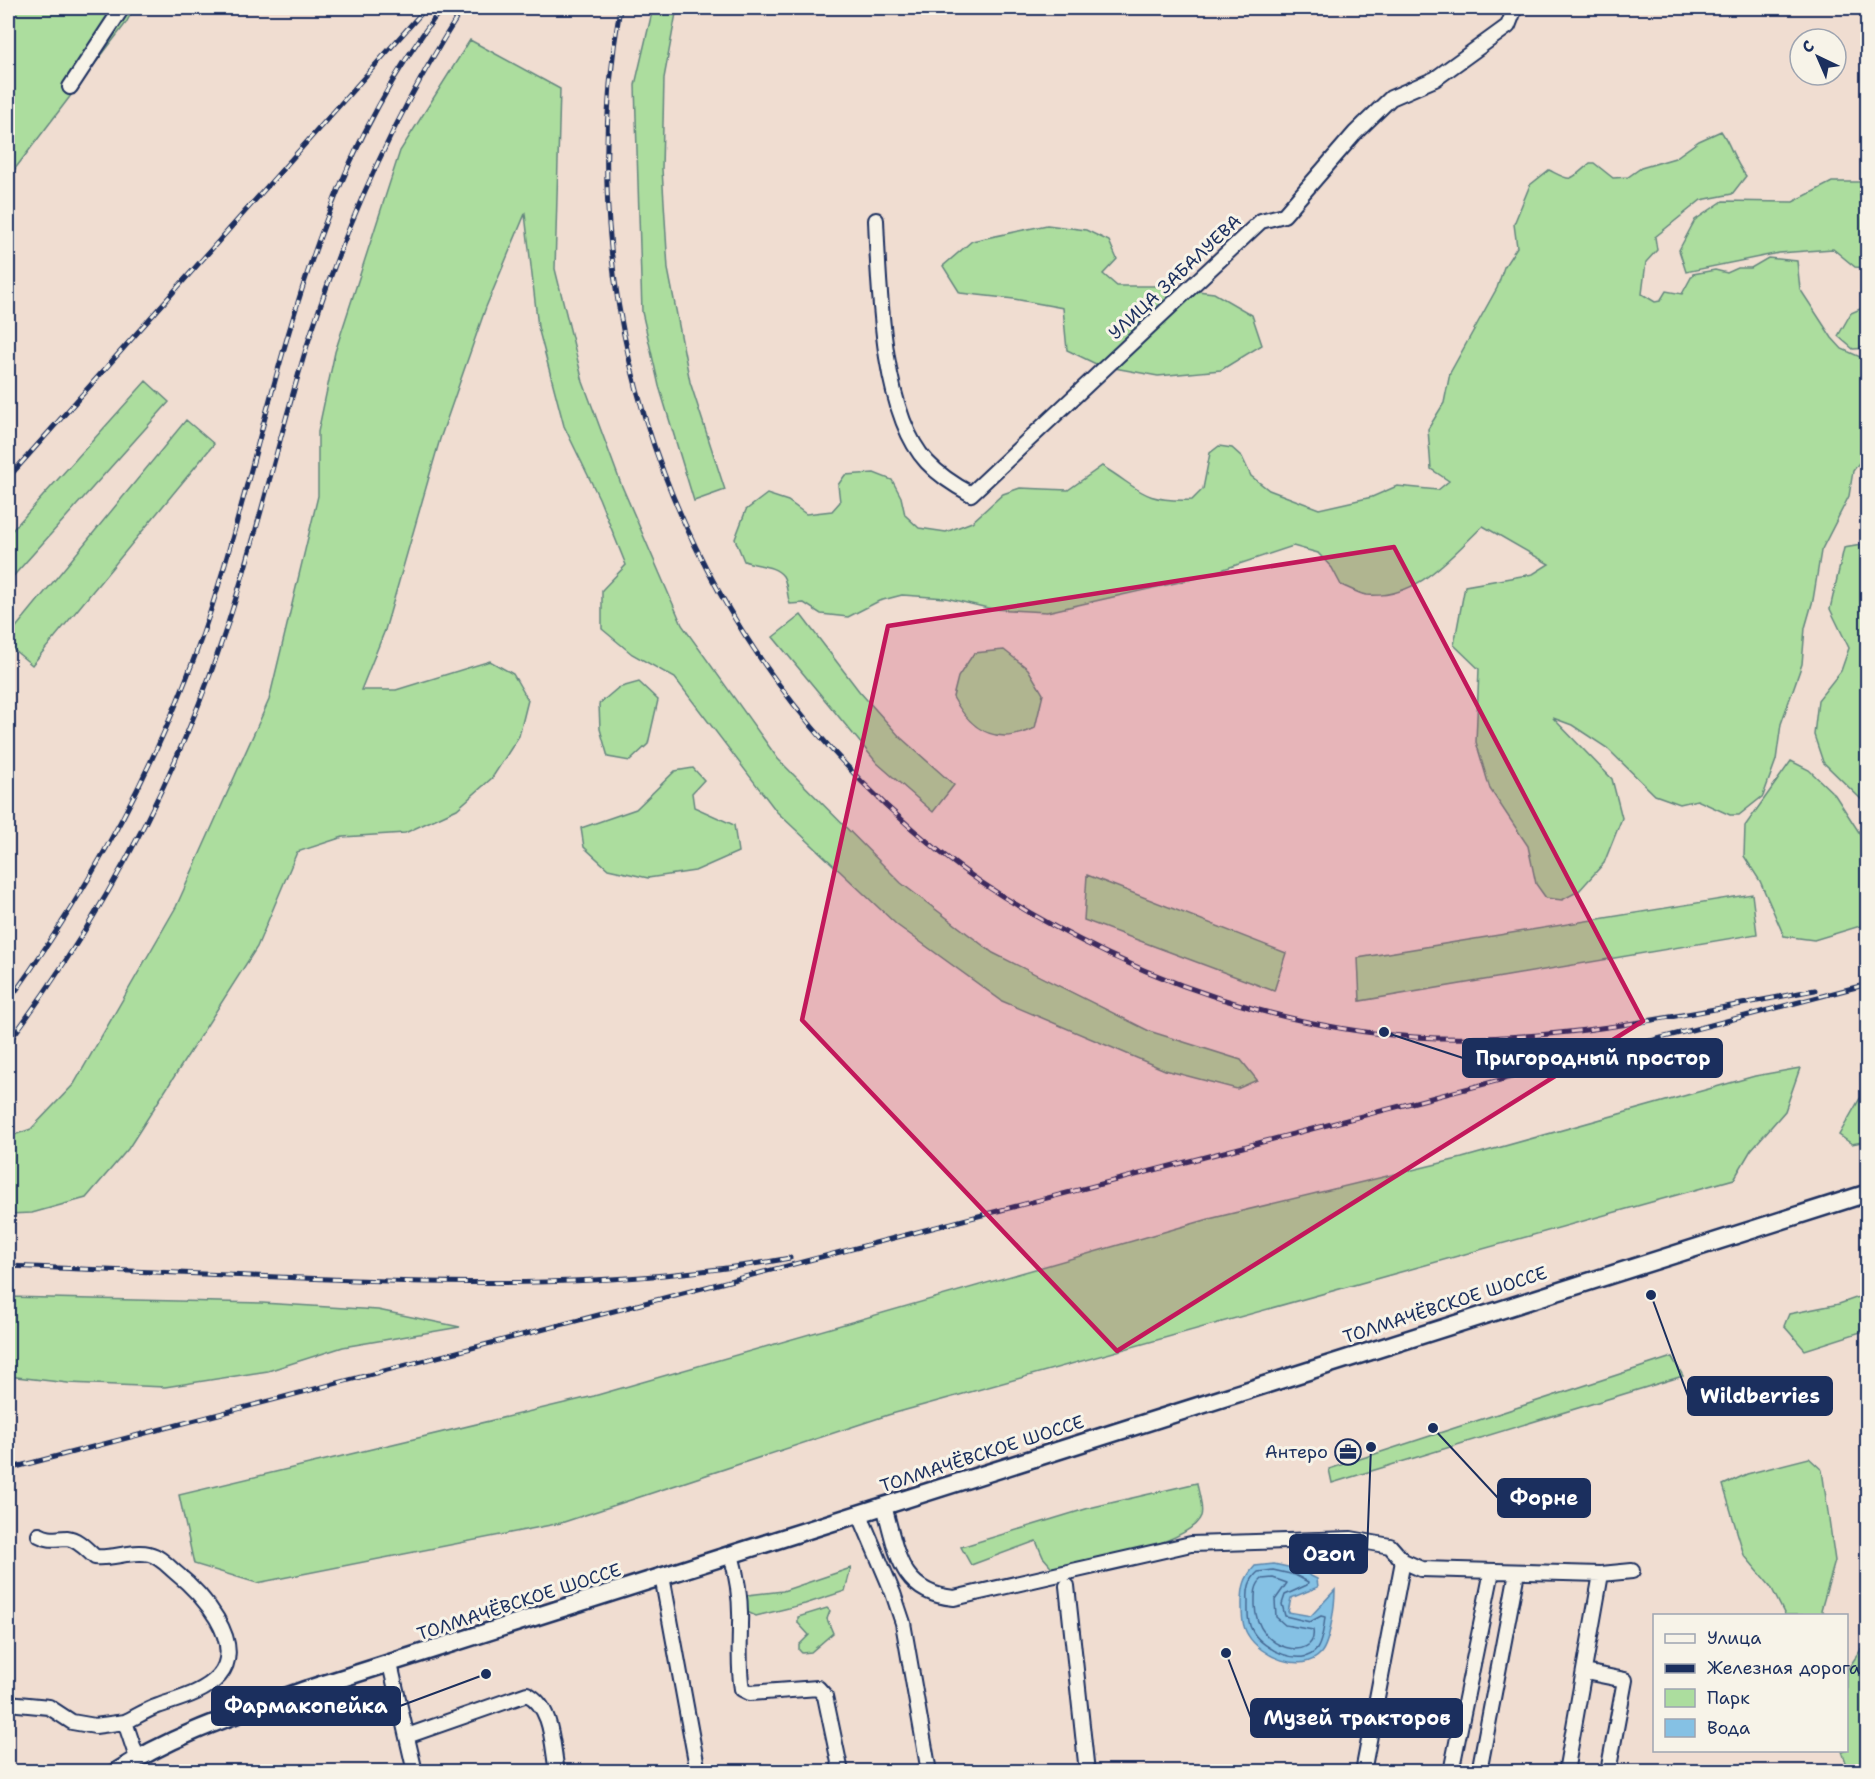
<svg xmlns="http://www.w3.org/2000/svg" width="1875" height="1779" viewBox="0 0 1875 1779" font-family="'Shantell Sans',sans-serif">
	<style>
		.green { fill: #acdd9e; stroke: #64867e; stroke-width: 1.5 }
		.water { fill: #85c1e4; stroke: #5b87ae; stroke-width: 1.5 }
		.lines { fill: none; stroke-linecap: round; stroke-linejoin: round }
		.shore { stroke: #456994; stroke-width: 1.5 }
		.minor-casing { stroke: #1b2f5e; stroke-width: 18 }
		.major-casing { stroke: #1b2f5e; stroke-width: 21 }
		.minor { stroke: #f7f3e8; stroke-width: 14 }
		.major { stroke: #f7f3e8; stroke-width: 16 }
		.rail-casing { stroke: #1b2f5e; stroke-width: 5 }
		.rail { stroke: #f7f3e8; stroke-width: 3; stroke-dasharray: 9; stroke-linecap: butt }
		.marked { fill: #c2185b; fill-opacity: 0.2; stroke: #c2185b; stroke-width: 4.5; stroke-linejoin: round }
		.labels { text-anchor: middle; dominant-baseline: central; stroke-width: 6; stroke-linejoin: round; paint-order: stroke }
		.street-label { font-size: 18px; fill: #1b2f5e; stroke: #f7f3e8 }
		.poi-label { font-size: 18px; fill: #1b2f5e; stroke: #f7f3e8; text-anchor: end }
		.leader { fill: none; stroke: #1b2f5e; stroke-width: 2 }
		.callout-dot { fill: #1b2f5e; stroke: #f7f3e8; stroke-width: 2 }
		.callout { fill: #1b2f5e; stroke: #1b2f5e; stroke-width: 2 }
		.callout-label { font-size: 20px; text-anchor: middle; font-weight: bold; fill: #fff }
	</style>
	<rect width="100%" height="100%" fill="#f0ddd1"/>
	<filter id="ink" filterUnits="userSpaceOnUse"><feTurbulence type="fractalNoise" baseFrequency=".0167" numOctaves="2"/><feDisplacementMap in="SourceGraphic" scale="12" xChannelSelector="R" yChannelSelector="G"/><feConvolveMatrix kernelMatrix="1 2 1 2 8 2 1 2 1" color-interpolation-filters="sRGB"/></filter>
	<g filter="url(#ink)">
		<path class="green" d="M8,8H134L126,23L8,178Z
			M653,8H677L664,78L662,169L668,269L690,382L725,490L694,501L659,386L642,312L635,85Z
			M470,40L560,89L555,269L583,382L621,484L682,625L778,759L901,883L993,953L1149,1031L1241,1060L1257,1080L1237,1089L1165,1070L1002,1001L897,925L777,812L675,678L632,654L602,629V590L626,565L599,498L564,426L538,327L525,214L486,307L440,439L385,630L361,690H396L490,661L513,674L528,700L519,736L492,778L457,809L405,833L343,837L297,852L257,947L128,1149L86,1198L32,1213L8,1214V1137L31,1129L74,1084L176,907L269,700L318,496V432L335,352L400,151Z
			M1721,131C1731,145 1734,161 1746,176L1732,194L1701,200L1655,237L1657,250L1646,262L1642,294L1655,302L1660,301L1666,291L1682,294L1693,274L1715,270L1727,273L1738,268H1751L1768,258L1797,261L1800,289L1832,338L1842,349L1867,360V452L1853,471L1849,496L1821,551L1813,600L1805,628L1802,664L1781,724L1776,760L1763,796L1739,815H1730L1697,800L1680,804L1655,795L1607,748L1572,725L1553,718L1612,779L1622,818L1604,863L1579,891L1562,900L1546,898L1536,884L1528,846L1490,789L1476,742L1479,669L1454,645L1465,586L1533,574L1549,564L1483,526C1450,557 1418,599 1367,595C1359,594 1349,588 1341,585L1332,568L1318,553L1293,546L1197,578L1047,612L992,609L946,598L902,595L879,601L848,617L821,614L804,603L790,604C787,596 787,582 783,576C775,565 756,566 744,561L735,539L746,510L767,494L788,501L806,514L832,511L840,502L838,485L845,475L874,473L892,480L901,497L905,515L919,528L946,532L972,522L1003,494L1020,488L1068,490L1102,466C1142,490 1141,502 1192,500L1203,489L1210,453L1219,446L1232,448L1242,457L1251,476L1269,490L1319,509L1372,497L1397,486L1438,490L1449,481L1431,469L1428,429L1444,403L1450,373L1497,288L1504,267L1517,247L1514,224L1530,185L1549,170C1573,182 1568,182 1590,163H1594L1613,178L1628,177L1641,168L1675,158L1699,141Z
			M1832,182H1867V268L1855,267L1833,249L1779,253L1686,272L1679,250L1695,220L1723,201L1793,202Z
			M1047,225L1086,230L1109,241L1117,259L1103,274L1117,286H1156L1214,293L1252,315L1262,345L1221,370L1158,376L1098,365L1067,350L1063,308L1014,299L960,293L943,266L972,241Z
			M1867,306V348L1853,349L1838,336L1851,313Z
			M146,381L169,402L8,582V535Z
			M186,420L214,444L32,665L8,645V637Z
			M1867,544H1868L1867,805L1823,762L1814,735L1818,700L1841,671L1849,648L1830,609L1844,548Z
			M801,615L859,691L900,737L954,785L933,812L877,763L773,637Z
			M1004,650L1028,669L1043,694L1035,728C998,746 972,733 953,697L958,677L974,653Z
			M639,682L658,700L648,744L630,761L608,757L600,729L599,704L618,688Z
			M1791,761L1809,770L1835,795L1866,843L1867,924L1814,940L1784,936L1760,881L1744,856L1745,826Z
			M693,768L704,780L692,793L694,807L734,825L738,852L695,871L648,878L608,869L584,847L581,828L636,809L675,771Z
			M1087,875L1286,953L1274,991L1084,920Z
			M1752,894L1757,934L1360,1001L1358,958Z
			M1800,1068L1785,1111L1751,1150L1734,1179L888,1415L561,1523L257,1583L194,1564L179,1495L594,1396L1209,1219L1462,1158L1755,1076Z
			M1867,1091V1141L1852,1144L1839,1135L1859,1100Z
			M1867,1294V1330L1805,1350L1784,1326L1789,1314L1839,1304Z
			M8,1297L262,1303L378,1310L460,1327L343,1347L268,1371L165,1387L68,1383L8,1376Z
			M1672,1357L1683,1376L1332,1483L1329,1469Z
			M1809,1458L1822,1470L1835,1561L1821,1610L1827,1615H1785L1771,1587L1744,1555L1723,1485L1747,1474Z
			M1197,1483C1198,1492 1204,1507 1201,1516C1191,1544 1084,1564 1055,1571L1043,1557L1036,1541L971,1565L961,1547L1089,1508Z
			M851,1568L845,1591L805,1604L756,1616L738,1608L739,1596L783,1591Z
			M827,1608L830,1611L827,1619L833,1633L811,1652L802,1653L799,1650V1645L809,1635L798,1623V1617Z
			M1867,1641V1771H1849L1842,1751L1846,1750L1847,1670Z"/>
		<path class="water" d="M1274,1564L1297,1569L1317,1579L1318,1587L1291,1598L1288,1612L1311,1616L1335,1590C1335,1605 1330,1642 1321,1653C1302,1675 1260,1656 1248,1635C1242,1626 1242,1615 1242,1604C1242,1587 1244,1578 1255,1566Z"/>
		<g class="lines">
			<path class="shore" d="M1273,1570L1295,1575L1308,1582L1307,1585L1285,1595L1282,1604L1285,1616L1310,1622L1321,1616L1325,1617C1324,1626 1322,1641 1317,1649C1302,1669 1263,1649 1253,1632C1247,1623 1248,1612 1248,1601C1247,1589 1249,1580 1258,1572Z
				M1273,1578L1287,1583L1275,1600L1276,1617L1285,1625L1313,1630C1318,1662 1256,1653 1255,1605C1255,1595 1254,1586 1262,1579Z"/>
			<g class="minor-casing">
				<path id="minor" d="M70,87L122,8
					M876,220C879,284 881,413 927,462C940,476 954,485 971,494L1261,221L1284,215L1355,133L1391,98L1435,79L1508,26L1515,8
					M884,1506C897,1551 899,1593 954,1598L1191,1544L1351,1539L1390,1546L1403,1561L1421,1569L1601,1574L1632,1571
					M859,1513L893,1593L903,1623L929,1772
					M39,1535C50,1541 55,1538 67,1538C78,1539 87,1550 95,1557C112,1559 133,1550 149,1554C159,1556 168,1566 175,1572C200,1592 247,1642 219,1676C204,1693 178,1699 158,1706C146,1710 136,1717 125,1722
					M731,1554C737,1576 741,1600 740,1624C740,1646 738,1666 742,1689L750,1693L818,1688L825,1696L841,1772
					M662,1576L698,1772
					M1067,1586L1087,1772
					M390,1664L415,1772
					M1585,1672L1625,1680L1608,1772
					M8,1703L49,1707L72,1722L95,1726L125,1722L137,1758
					M407,1736L527,1694C553,1707 552,1745 557,1772
					M1363,1772L1403,1561
					M1451,1772L1492,1571
					M1479,1772L1517,1572
					M1566,1772L1601,1574"/>
			</g>
			<g class="major-casing">
				<path id="major" d="M116,1772C173,1734 244,1712 308,1689L1868,1193"/>
			</g>
			<use href="#minor" class="minor"/>
			<use href="#major" class="major"/>
			<g class="rail-casing">
				<path id="rail" d="M620,8C564,327 687,650 940,852C991,893 1050,926 1108,954C1203,999 1310,1030 1415,1037C1551,1045 1682,1015 1815,990
					M8,478L426,8
					M8,1002C98,877 173,736 218,587C280,383 308,182 442,8
					M8,1043C100,920 175,782 224,635C258,536 279,433 311,333C348,219 398,109 463,8
					M8,1266C106,1270 204,1274 302,1278C468,1285 626,1288 790,1258
					M8,1469L1868,984"/>
			</g>
			<use href="#rail" class="rail"/>
		</g>
	</g>
	<path class="marked" d="M1394,547L1643,1021L1117,1351L802,1020L888,626Z"/>
	<defs>
		<g id="office-ring" transform="scale(1.35)"><circle r="9.5" fill="#f7f3e8" stroke="#1b2f5e" stroke-width="1.5"/><path d="M-6-3h4V-5.5h4V-3h4V5H-6ZM-1-4.5V-3h2v-1.5ZM-6 0V1H6V0Z" fill="#1b2f5e"/></g>
	</defs>
	<g fill-rule="evenodd">
		<use href="#office-ring" x="1348" y="1452"/>
	</g>
	<g class="labels">
		<g class="street-label">
			<text transform="translate(1175 277) rotate(-43)">УЛИЦА ЗАБАЛУЕВА</text>
			<text transform="translate(1445 1305) rotate(-18)">ТОЛМАЧЁВСКОЕ ШОССЕ</text>
			<text transform="translate(982 1454) rotate(-18)">ТОЛМАЧЁВСКОЕ ШОССЕ</text>
			<text transform="translate(519 1602) rotate(-18)">ТОЛМАЧЁВСКОЕ ШОССЕ</text>
		</g>
		<g class="poi-label">
			<text x="1328" y="1452">Антеро</text>
		</g>
	</g>
	<path class="leader" d="M1384 1032L1463 1058M1651 1295L1688 1396M1433 1428L1498 1498M1371 1447L1367 1554M486 1674L400 1706M1226 1653L1251 1718"/>
	<g class="callout-dot">
		<circle cx="1384" cy="1032" r="6"/>
		<circle cx="1651" cy="1295" r="6"/>
		<circle cx="1433" cy="1428" r="6"/>
		<circle cx="1371" cy="1447" r="6"/>
		<circle cx="486" cy="1674" r="6"/>
		<circle cx="1226" cy="1653" r="6"/>
	</g>
	<g class="callout">
		<rect x="1463" y="1039" width="259" height="38" rx="6"/>
		<rect x="1688" y="1377" width="144" height="38" rx="6"/>
		<rect x="1498" y="1479" width="92" height="38" rx="6"/>
		<rect x="1290" y="1535" width="77" height="38" rx="6"/>
		<rect x="212" y="1687" width="188" height="38" rx="6"/>
		<rect x="1251" y="1699" width="211" height="38" rx="6"/>
	</g>
	<g class="callout-label">
		<text x="1593" y="1065">Пригородный простор</text>
		<text x="1760" y="1403">Wildberries</text>
		<text x="1544" y="1505">Форне</text>
		<text x="1329" y="1561">Ozon</text>
		<text x="306" y="1713">Фармакопейка</text>
		<text x="1357" y="1725">Музей тракторов</text>
	</g>
	<rect width="1875" height="1779" fill="none" stroke="#f7f3e8" stroke-width="30"/>
	<rect x="15" y="15" width="1845" height="1749" fill="none" stroke="#1b2f5e" stroke-width="2" filter="url(#ink)"/>
	<rect x="1653" y="1614" width="195" height="138" fill="#f7f3e8" stroke="#9fa5b1" stroke-width="1.5"/>
	<rect x="1665" y="1634" width="30" height="9" fill="#f7f3e8" stroke="#9fa5b1" stroke-width="1.5"/>
	<text x="1707" y="1644" font-size="18" fill="#1b2f5e">Улица</text>
	<rect x="1665" y="1664" width="30" height="9" fill="#1b2f5e" stroke="#9fa5b1" stroke-width="1.5"/>
	<text x="1707" y="1674" font-size="18" fill="#1b2f5e">Железная дорога</text>
	<rect x="1665" y="1689" width="30" height="18" fill="#acdd9e" stroke="#9fa5b1" stroke-width="1.5"/>
	<text x="1707" y="1704" font-size="18" fill="#1b2f5e">Парк</text>
	<rect x="1665" y="1719" width="30" height="18" fill="#85c1e4" stroke="#9fa5b1" stroke-width="1.5"/>
	<text x="1707" y="1734" font-size="18" fill="#1b2f5e">Вода</text>
	<g transform="translate(1818 57) rotate(316)"><circle r="28" fill="#f7f3e8" stroke="#9fa5b1" stroke-width="1.5"/>
	<path d="M0-4.5L10 22L0 15L-10 22Z" fill="#1b2f5e"/>
	<text y="-9" font-size="16" font-weight="bold" text-anchor="middle" fill="#1b2f5e">С</text>
	</g>
</svg>
